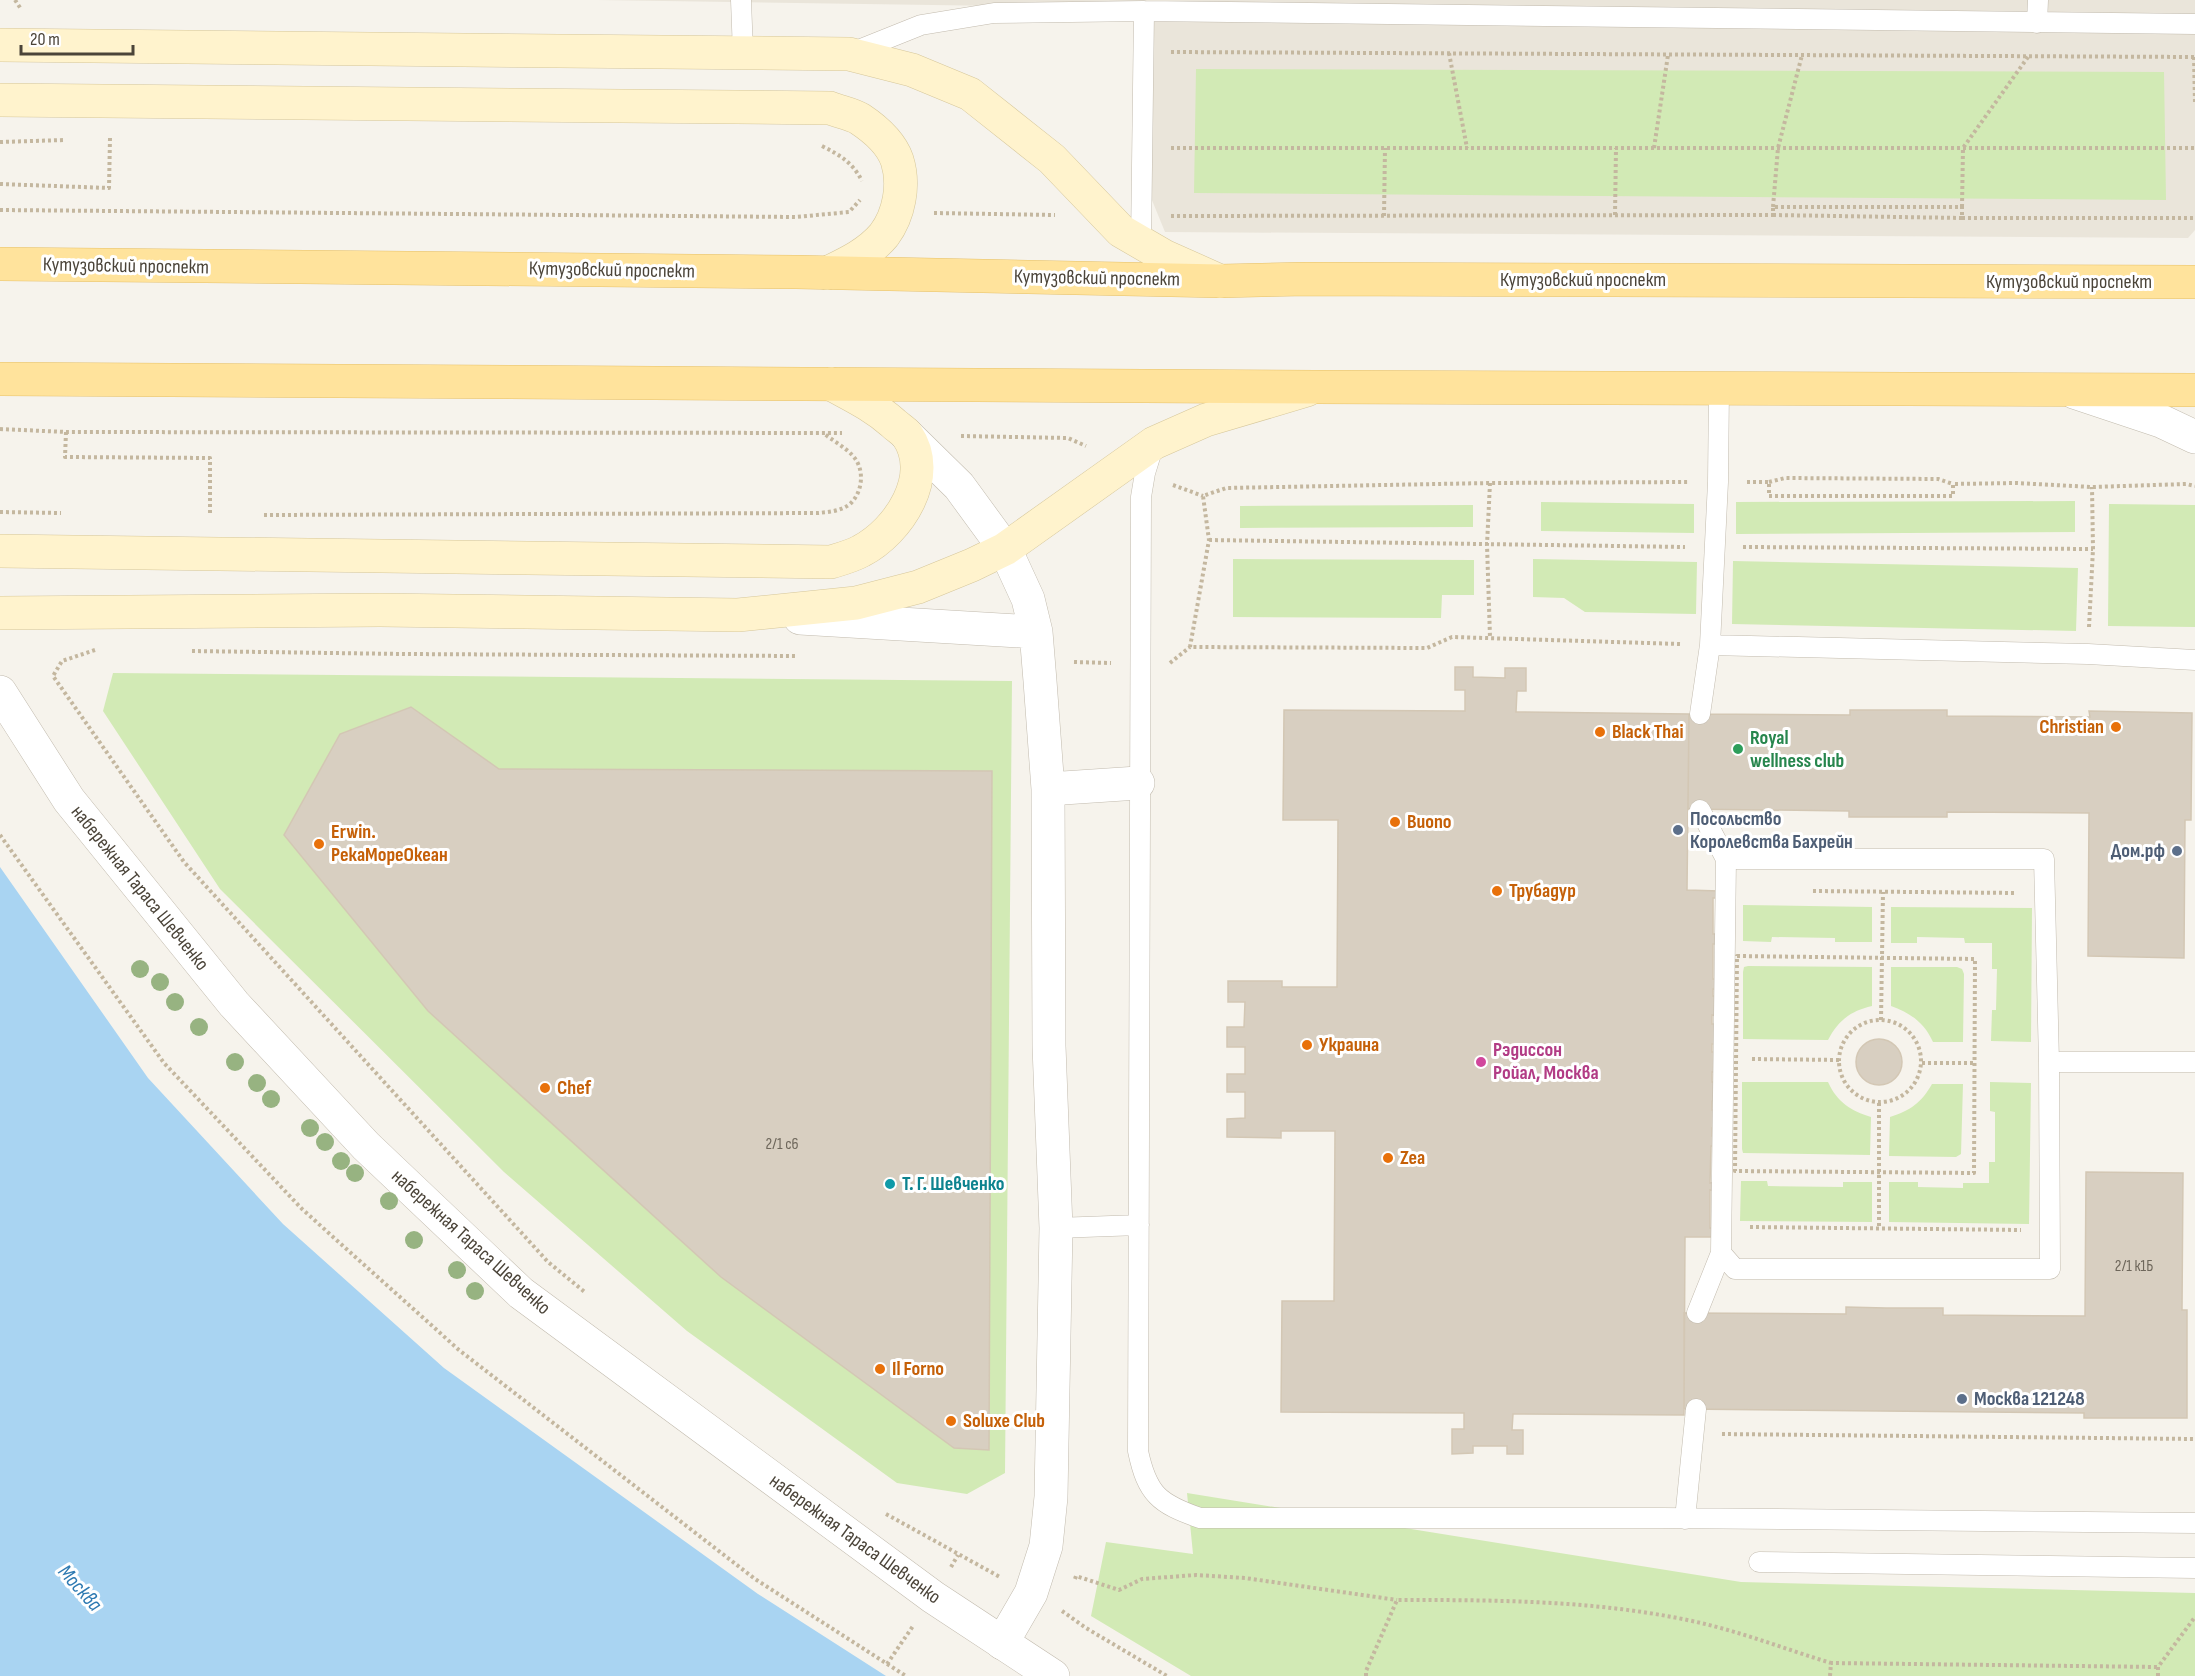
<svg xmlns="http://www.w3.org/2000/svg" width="2195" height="1676" viewBox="0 0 2195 1676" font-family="'Sofia Sans Condensed',sans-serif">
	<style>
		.residential { fill: #eae5da }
		.green { fill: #d2eab5 }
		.water { fill: #a9d4f2 }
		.building { fill: #d8cfc1; stroke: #d3c7b4; stroke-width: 1.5 }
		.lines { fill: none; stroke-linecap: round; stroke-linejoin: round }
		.service-casing { stroke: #c2bbae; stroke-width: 21 }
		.minor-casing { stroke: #c2bbae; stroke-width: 34 }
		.tertiary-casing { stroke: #c2bbae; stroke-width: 34 }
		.secondary-casing { stroke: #d6c79b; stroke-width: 34 }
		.primary-casing { stroke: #e6c16a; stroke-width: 34 }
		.path { stroke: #c4b79f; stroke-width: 4; stroke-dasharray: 3 3; stroke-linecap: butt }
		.service { stroke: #fff; stroke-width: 20 }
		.minor { stroke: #fff; stroke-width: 33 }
		.tertiary { stroke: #fff; stroke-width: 33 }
		.secondary { stroke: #fff3cd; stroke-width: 33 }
		.primary { stroke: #ffe39c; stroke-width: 33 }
		.tree { fill: #97b381 }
		.food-dot { fill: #e8710a; stroke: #fff; stroke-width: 2 }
		.leisure-dot { fill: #2e9e5b; stroke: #fff; stroke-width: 2 }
		.service-dot { fill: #5c6f8a; stroke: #fff; stroke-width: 2 }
		.hotel-dot { fill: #d1479c; stroke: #fff; stroke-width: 2 }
		.culture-dot { fill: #0f9aa8; stroke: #fff; stroke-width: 2 }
		.labels { text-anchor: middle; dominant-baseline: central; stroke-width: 6; stroke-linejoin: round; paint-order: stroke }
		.number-label { font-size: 16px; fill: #6e675b }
		.street-label { font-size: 20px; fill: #4b4439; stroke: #fff }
		.food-label { font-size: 20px; font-weight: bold; fill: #c56008; stroke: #fff; text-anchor: start }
		.leisure-label { font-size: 20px; font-weight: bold; fill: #27864d; stroke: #fff; text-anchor: start }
		.service-label { font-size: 20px; font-weight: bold; fill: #4e5e75; stroke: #fff; text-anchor: start }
		.hotel-label { font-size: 20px; font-weight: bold; fill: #b23c85; stroke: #fff; text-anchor: start }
		.culture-label { font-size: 20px; font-weight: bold; fill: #0d838f; stroke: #fff; text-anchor: start }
		.water-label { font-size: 21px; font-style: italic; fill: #2e7ab2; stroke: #fff }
	</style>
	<rect width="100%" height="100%" fill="#f6f3ec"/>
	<path class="residential" d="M597,0H2195V230L2188,238L1165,232L1138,166L1136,8Z"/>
	<path class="green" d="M1196,69L2164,72L2166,200L1194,193Z
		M2075,501V532L1736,534V502Z
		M1541,502L1694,504V533L1541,531Z
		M2109,504L2195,505V627L2108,626Z
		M1473,505V527L1240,528V506Z
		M1233,559L1474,560V595H1442L1441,618L1233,617Z
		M1533,559L1697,562L1696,614L1585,612L1564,598L1533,597Z
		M1733,561L2078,568L2076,631L1732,624Z
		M113,673L1012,681L1005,1473L967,1494L897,1483L687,1331L504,1172L220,889L103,711Z
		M1743,905L1872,907V942H1835V938L1772,937L1771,942L1743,941Z
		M1891,907L2032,908L2031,1042L1991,1041L1992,1010H1996L1997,969H1992V943H1965L1964,938L1917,937V943H1891Z
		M1748,966L1872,967V1006C1850,1011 1838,1021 1828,1040L1743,1039V972L1744,967Z
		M1891,967H1957L1962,969L1964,974L1963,1042H1933C1924,1022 1910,1013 1891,1006Z
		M1742,1082H1828C1837,1102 1851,1111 1871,1117L1870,1155L1743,1153L1742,1149Z
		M1990,1082L2031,1083L2029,1224L1889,1222V1182H1918V1187L1963,1188V1183H1989V1162H1995V1112L1990,1111Z
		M1932,1084H1963L1961,1154L1956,1157L1889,1156L1890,1117C1910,1111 1922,1102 1932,1084Z
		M1741,1181H1767L1768,1186L1843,1187V1182H1872V1222L1740,1221Z
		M1187,1493L1741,1582L2195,1593V1676H1191L1091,1616L1106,1542L1193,1554Z"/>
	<path class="water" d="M0,867L148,1078L283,1224L444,1368L758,1594L886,1676H0Z"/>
	<path class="building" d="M1455,667H1473V677L1505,678V668H1526V691H1517L1516,712L1689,714L1687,890L1719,891V898H1713V934H1718V944H1713V979H1718V989H1713V996H1718L1717,1016L1712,1015V1024H1717V1044H1712V1052H1717V1072H1712V1082H1717V1100L1712,1101V1110H1717V1128H1712V1136H1717L1716,1146H1711L1710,1183L1716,1182V1191L1710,1190V1228H1716V1237H1685L1684,1415L1513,1414L1512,1430H1523V1454H1507V1446H1473V1453L1452,1454V1429H1464V1413L1281,1412L1282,1301H1334L1335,1131H1281V1138L1227,1137V1119L1245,1118V1092H1227V1074H1245V1047H1227V1027H1244L1245,1002H1228V981H1282V987H1337L1338,820H1283L1284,710L1465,711V690H1455Z
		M411,707L499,769L992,771L989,1450L954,1448L721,1277L428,1011L284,835L340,734Z
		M1850,710H1947V716L2090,717L2089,711L2192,713L2191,820H2185L2184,958L2088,956L2089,813L1947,812V817H1849V811L1688,809L1689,714L1850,715Z
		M1856 1062a23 23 0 1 1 46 0a23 23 0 1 1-46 0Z
		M2086,1172L2183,1173L2182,1310H2187V1418H2084V1413L1684,1409V1313L1846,1314V1307L1886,1308H1943V1315L2085,1316Z"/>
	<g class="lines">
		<g class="service-casing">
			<path id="service" d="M741,0L743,53
				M2037,23L2038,0
				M851,53L921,25L994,13L1144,11L2195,24
				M1141,243L1144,11
				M1154,444L1145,473L1141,497L1138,1451C1147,1494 1159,1504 1200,1518H1662L2195,1523
				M1710,645L2088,654L2195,660
				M1700,714L1710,645L1718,482L1719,388
				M1700,810L1726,859H2044L2049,1062H2195
				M1726,859L1721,1253L1735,1269H2050L2049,1062
				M1056,1228L1139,1225
				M1697,1313L1721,1253
				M1685,1519L1696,1409
				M1759,1562L2195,1568"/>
		</g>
		<g class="minor-casing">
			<path id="minor" d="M906,434L959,486L1005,549L1028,599L1036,632L1040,681L1048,789L1049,1046L1056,1228L1051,1497L1046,1546L1031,1593L1002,1643
				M800,618L1036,632
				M1048,789L1138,783"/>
		</g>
		<g class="tertiary-casing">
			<path id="tertiary" d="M2074,392L2161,421L2195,437
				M0,692L69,800L234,1004L366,1146L521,1293L933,1597L1053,1676"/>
		</g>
		<g class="secondary-casing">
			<path id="secondary" d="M0,45L849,54L912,70L970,94L1052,159L1121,231L1164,256L1220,281
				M0,100L830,108C840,112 852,114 860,119C875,129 891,143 897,160C905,185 899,215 884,235C869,253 848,263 827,273
				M0,551L831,562C841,559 852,556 861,551C899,531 935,476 907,435C904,431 897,427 893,423C874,406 853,396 831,384
				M0,613L380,610L738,615L856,603L918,587L972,565L1005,549L1154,443L1206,420L1307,390"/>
		</g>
		<g class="primary-casing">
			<path id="primary" d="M0,264L796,272L1220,281L1306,279L2195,282
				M0,379L1316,387L2195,390"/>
		</g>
		<path class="path" d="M15,0L21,9
			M1171,52L2194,57
			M1449,53L1467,148
			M2194,57L2195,102
			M0,142L65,140
			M822,146C840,155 853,163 862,181
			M1171,148H2195
			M1654,148L1668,55
			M0,184L109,188L110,138
			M1773,207L1778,148L1802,55
			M1962,207L1963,148L2028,57
			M0,210L796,217L849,212L860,200
			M934,213L1055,215
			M1615,215L1616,148
			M1773,215L1962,218
			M1171,216L1773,215V207H1962V218H2195
			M1384,216L1385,148
			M0,429L66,432L842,433
			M66,432L65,457L210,458V516
			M961,436L1068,438L1086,446
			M1747,482H1769V496H1953V484L2016,483L2092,487L2186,484L2195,486
			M1769,482L1785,478L1938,479L1953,484
			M1490,483L1487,545L1490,637
			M1173,485L1203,496
			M0,512L61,513
			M264,515L818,513C829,512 841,511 850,504C863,492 865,469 853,456C845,447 832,440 823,433
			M1209,540L1685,547
			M1743,547L2093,549
			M2089,627L2093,549L2092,487
			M1680,644L1452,637L1427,648L1190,647L1209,540L1203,496L1226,488L1490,483L1689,482
			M95,650L62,661L53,676L184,862L548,1262L586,1293
			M192,651L402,654L797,656
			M1074,662L1111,663
			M1170,663L1190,647
			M0,835L164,1063L302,1209L459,1350L755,1579L906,1676
			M1813,891L2016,893
			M1737,956L1975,959L1974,1173L1735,1171Z
			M1839 1061a41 41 0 1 1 82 0a41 41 0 1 1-82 0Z
			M1881,1020L1883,892
			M1752,1059L1839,1060
			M1922,1063H1975
			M1879,1103V1228
			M1750,1227L2021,1230
			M1722,1434L2195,1439
			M886,1514L1000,1577
			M951,1567L958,1555
			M1075,1579L1076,1576L1119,1590L1142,1579L1196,1575L1245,1578L1397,1600
			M1062,1611L1086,1628L1167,1676
			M887,1664L913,1626
			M1366,1676V1671L1397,1600C1499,1600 1601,1600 1701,1623C1744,1633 1788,1650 1831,1663
			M1830,1676L1831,1663L2158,1667
			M2158,1676V1667L2195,1617"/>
		<use href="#service" class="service"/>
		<use href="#minor" class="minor"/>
		<use href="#tertiary" class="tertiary"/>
		<use href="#secondary" class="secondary"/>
		<use href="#primary" class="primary"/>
	</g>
	<g class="tree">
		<circle cx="140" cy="969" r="9"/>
		<circle cx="160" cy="982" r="9"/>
		<circle cx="175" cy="1002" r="9"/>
		<circle cx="199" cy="1027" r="9"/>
		<circle cx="235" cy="1062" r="9"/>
		<circle cx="257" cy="1083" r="9"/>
		<circle cx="271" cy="1099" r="9"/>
		<circle cx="310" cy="1128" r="9"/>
		<circle cx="325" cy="1142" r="9"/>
		<circle cx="341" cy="1161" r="9"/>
		<circle cx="355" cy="1173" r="9"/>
		<circle cx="389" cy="1201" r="9"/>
		<circle cx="414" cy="1240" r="9"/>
		<circle cx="457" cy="1270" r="9"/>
		<circle cx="475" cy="1291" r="9"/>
	</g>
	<g class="food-dot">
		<circle cx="2116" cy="727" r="6"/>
		<circle cx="1600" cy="732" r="6"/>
		<circle cx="1395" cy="822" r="6"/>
		<circle cx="319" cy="844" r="6"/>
		<circle cx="1497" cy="891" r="6"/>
		<circle cx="1307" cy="1045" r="6"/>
		<circle cx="545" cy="1088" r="6"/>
		<circle cx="1388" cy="1158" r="6"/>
		<circle cx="880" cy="1369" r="6"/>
		<circle cx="951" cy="1421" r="6"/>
	</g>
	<circle class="leisure-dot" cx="1738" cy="749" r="6"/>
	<g class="service-dot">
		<circle cx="1678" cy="830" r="6"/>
		<circle cx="2177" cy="851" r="6"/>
		<circle cx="1962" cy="1399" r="6"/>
	</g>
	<circle class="hotel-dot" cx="1481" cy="1062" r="6"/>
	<circle class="culture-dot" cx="890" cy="1184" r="6"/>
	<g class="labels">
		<g class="number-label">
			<text x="782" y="1144">2/1 с6</text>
			<text x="2134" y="1266">2/1 к1Б</text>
		</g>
		<g class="street-label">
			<text transform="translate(126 266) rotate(1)">Кутузовский проспект</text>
			<text transform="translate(612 270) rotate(1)">Кутузовский проспект</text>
			<text transform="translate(1097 278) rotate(1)">Кутузовский проспект</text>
			<text x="1583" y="280">Кутузовский проспект</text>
			<text x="2069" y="282">Кутузовский проспект</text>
			<text transform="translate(140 888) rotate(51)">набережная Тараса Шевченко</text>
			<text transform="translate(471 1242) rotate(42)">набережная Тараса Шевченко</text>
			<text transform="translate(855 1539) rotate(36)">набережная Тараса Шевченко</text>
		</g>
		<g class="food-label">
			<text x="2104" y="727" text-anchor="end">Christian</text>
			<text x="1612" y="732">Black Thai</text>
			<text x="1407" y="822">Buono</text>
			<text x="331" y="832">Erwin.<tspan x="331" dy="23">РекаМореОкеан</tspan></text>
			<text x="1509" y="891">Трубадур</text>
			<text x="1319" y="1045">Украина</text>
			<text x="557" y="1088">Chef</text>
			<text x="1400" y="1158">Zea</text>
			<text x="892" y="1369">Il Forno</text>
			<text x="963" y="1421">Soluxe Club</text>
		</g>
		<g class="leisure-label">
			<text x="1750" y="738">Royal<tspan x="1750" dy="23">wellness club</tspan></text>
		</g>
		<g class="service-label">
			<text x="1690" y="819">Посольство<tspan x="1690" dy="23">Королевства Бахрейн</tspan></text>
			<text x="2165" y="851" text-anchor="end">Дом.рф</text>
			<text x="1974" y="1399">Москва 121248</text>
		</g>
		<g class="hotel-label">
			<text x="1493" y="1050">Рэдиссон<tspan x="1493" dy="23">Ройал, Москва</tspan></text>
		</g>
		<g class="culture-label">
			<text x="902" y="1184">Т. Г. Шевченко</text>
		</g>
		<g class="water-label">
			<text transform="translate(80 1588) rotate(48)">Москва</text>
		</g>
	</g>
	<path d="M21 45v9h112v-9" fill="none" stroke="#4b4439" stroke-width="3"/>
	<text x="30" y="45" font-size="18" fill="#4b4439" stroke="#ffffff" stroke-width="4.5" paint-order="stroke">20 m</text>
</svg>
